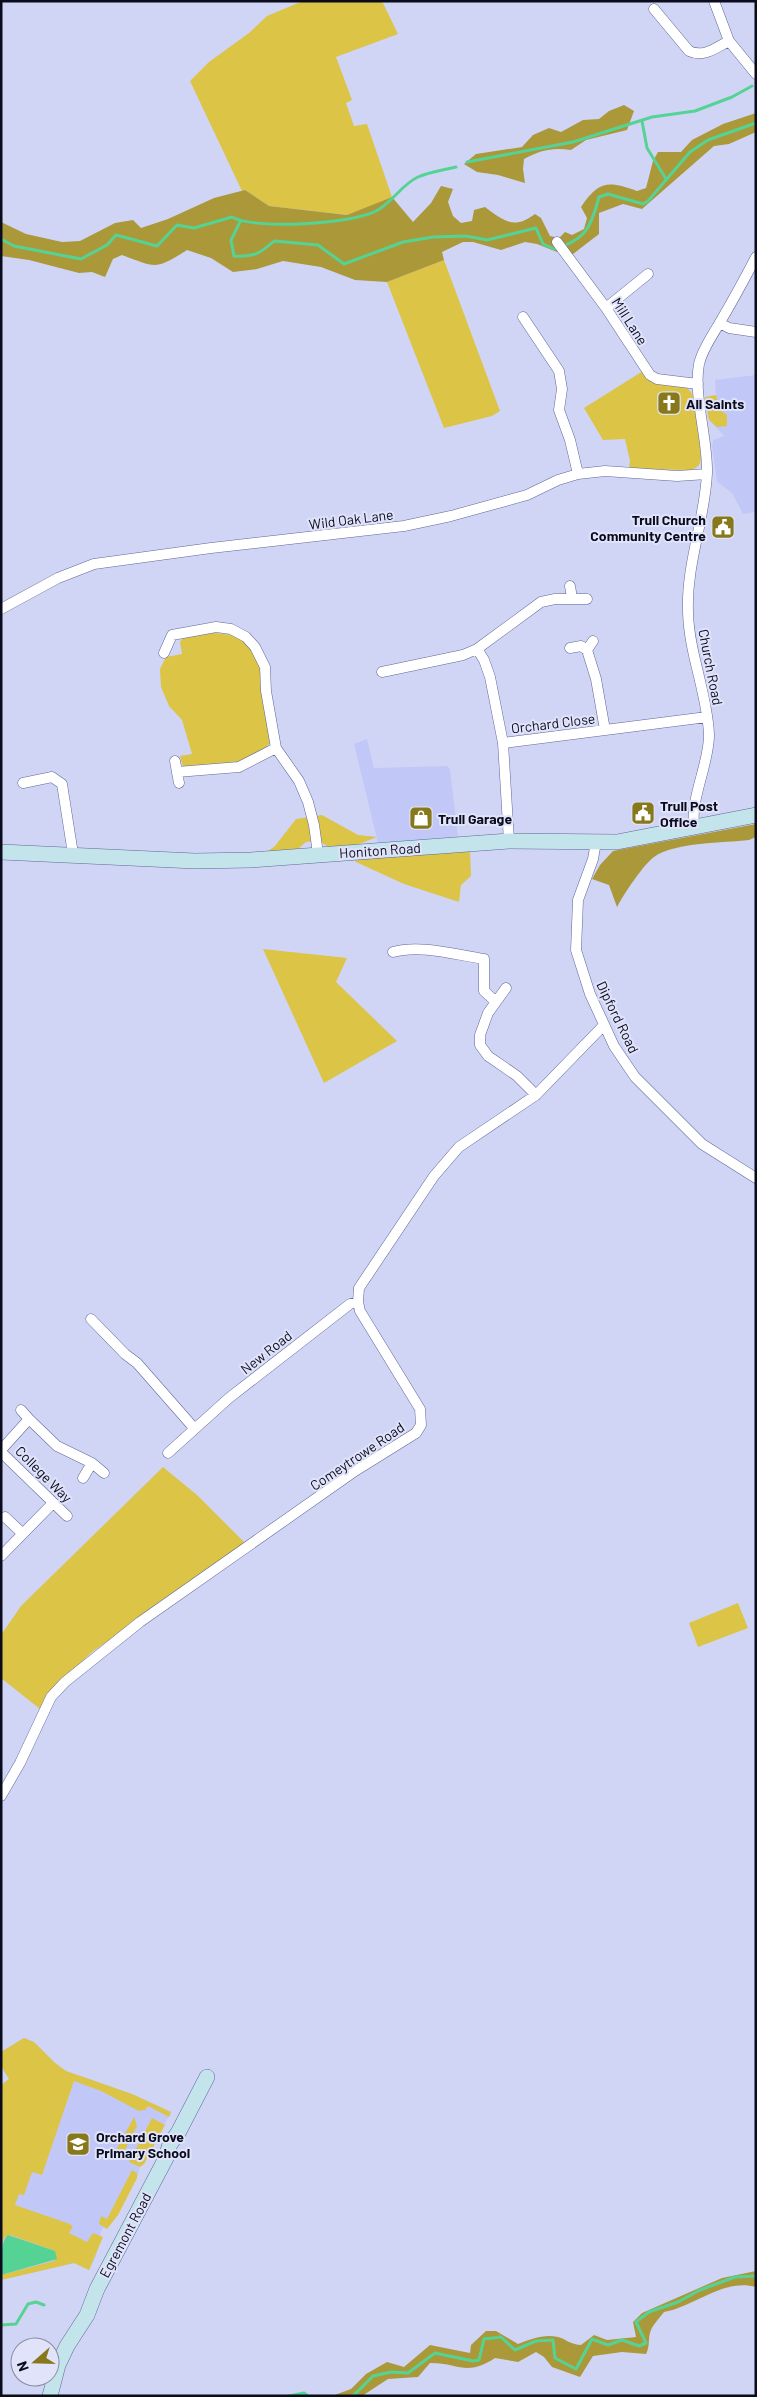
<svg xmlns="http://www.w3.org/2000/svg" width="757" height="2397" viewBox="0 0 757 2397" font-family="Barlow,sans-serif">
	<style>
		.built { fill: #c1c8f8 }
		.green { fill: #dcc446 }
		.forest { fill: #ab9839 }
		.water { fill: #55d394 }
		.lines { fill: none; stroke-linecap: round; stroke-linejoin: round }
		.stream { stroke: #55d394; stroke-width: 3 }
		.street-casing { stroke: #616796; stroke-width: 11 }
		.secondary-casing { stroke: #616796; stroke-width: 16 }
		.street { stroke: #fff; stroke-width: 10 }
		.secondary { stroke: #c4e4ec; stroke-width: 15 }
		.labels { text-anchor: middle; dominant-baseline: central; stroke-width: 4; stroke-linejoin: round; paint-order: stroke }
		.street-label { font-size: 14px; fill: #0a0b1d; stroke: #e0e3f9 }
		.poi-label { font-size: 14px; font-weight: bold; fill: #0a0b1d; stroke: #e0e3f9; text-anchor: start }
	</style>
	<rect width="100%" height="100%" fill="#d0d5f6"/>
	<path class="built" d="M756,375V512L743,514L732,493L717,482L712,446L713,440L724,436L709,420L705,397L716,395L715,380Z
		M367,739L374,768L447,766L450,769L458,837L378,843L354,744Z
		M24,2038L34,2042L55,2063L66,2071L132,2094L171,2112L144,2164L140,2167L137,2178L101,2231L96,2256L89,2270L74,2263L1,2280V2085L9,2079L1,2066V2052Z"/>
	<path class="green" d="M303,1H382L398,34L336,57L352,100L346,103L354,126L367,124L392,197L348,215L269,206L245,190L242,191L190,81L209,62L249,33L267,16Z
		M444,260L500,411L492,416L444,428L387,282Z
		M643,371C656,376 681,380 690,391C699,403 699,439 701,456C701,464 699,467 691,470L629,469L630,461L625,439L603,440L584,408Z
		M716,395L720,410L727,415V426L717,427L709,420L705,397Z
		M213,633C225,634 237,634 246,642C268,662 267,715 270,743C248,767 213,765 183,767L180,756L192,754L182,720L169,706L161,687L160,669L166,657L182,654L180,642L184,636Z
		M322,815L358,835L377,837L354,846L330,848L319,841L306,842L297,850L267,852L275,846L296,819Z
		M470,850L471,876L461,885L459,902L404,884L356,862L355,859Z
		M263,949L347,958L336,982L397,1041L324,1083Z
		M163,1467L197,1495L246,1544L92,1652L48,1693L40,1709L1,1678V1635L21,1606Z
		M738,1603L748,1628L698,1647L689,1623Z
		M24,2038L34,2042L55,2063L66,2071L132,2094L171,2112L169,2117L148,2106L145,2110L139,2111L101,2091L74,2081L42,2175L32,2172L24,2195L19,2194L15,2205L67,2223L73,2226L69,2233L87,2242L93,2233L103,2237L89,2270L74,2263L1,2280V2275L54,2261L55,2251L10,2235L4,2238L1,2247V2085L9,2079L1,2066V2052Z
		M134,2117L137,2126L121,2158L114,2154Z
		M152,2118L165,2125L144,2164L140,2167L129,2162Z
		M132,2170L137,2173V2178L118,2215L107,2229L99,2224L101,2216L107,2219Z"/>
	<path class="forest" d="M624,105L634,111L627,130L586,140L571,150C553,147 540,150 524,159L523,169L525,183L498,175L477,172L464,164L476,154L522,147L533,135L549,128L561,132L583,120L599,119L609,111Z
		M756,113V132L729,144L714,146L642,209L623,204L599,213V234L573,254L557,252L537,244L525,242L501,250L473,242H463L442,252L444,260L387,282L355,280L321,267L283,261L257,269L233,272L211,258L187,250C155,270 157,268 122,255L113,259L105,277L92,272L79,273L29,260L1,256V222L26,234L62,242L80,241L115,223L133,220L141,228L168,219L214,198L245,190L269,206L347,215L392,197L413,222L431,203L441,186L453,189L448,202L453,216L461,223L472,221L474,210L485,207C504,221 514,230 535,214L541,218L550,236L559,238L565,232L572,235L584,229L587,218L581,207C599,180 609,181 637,191L646,188L653,161L658,152H681L692,140L723,124Z
		M756,824V837L749,840C724,843 675,842 654,857C643,865 624,894 617,907L609,885L592,879L600,865L613,851Z
		M756,2271V2287C723,2278 694,2307 664,2312C659,2319 652,2325 650,2333C648,2341 650,2346 646,2354L622,2352L593,2356L580,2377L552,2367L544,2357L536,2352L518,2362L495,2358C466,2377 460,2363 430,2363L418,2377L388,2379L362,2396H332L351,2389L366,2374L387,2362L404,2367L430,2345L470,2353L471,2345L486,2331H496L518,2344C531,2339 544,2334 558,2337C567,2339 568,2344 581,2345L594,2335L607,2340L636,2337L633,2322L642,2313L722,2278Z"/>
	<path class="water" d="M8,2235L55,2251L57,2259L1,2275C1,2263 0,2242 8,2235Z"/>
	<g class="lines">
		<path class="stream" d="M642,121L647,148L666,179
			M467,162L573,142L652,117L695,111L732,97L752,86
			M240,222L231,240L234,256C253,257 260,254 274,241L318,245L344,264L403,242L433,237L466,236L487,240L536,228L543,244L554,249C586,240 591,227 599,197L608,194L643,204L648,201L690,152L708,140L756,123
			M1,239L14,246L81,259L107,245L116,235L157,246L177,225L194,228L232,217C255,230 352,224 376,211C392,203 402,184 418,177C429,172 444,170 456,167
			M1,2325L16,2324L28,2304L36,2302L44,2305
			M289,2396L304,2393L308,2396
			M353,2396L373,2376L391,2372L408,2373L435,2353L473,2361L479,2360L484,2339L501,2337L515,2350L536,2341L553,2340L555,2358L576,2369L592,2339L608,2345L622,2340L639,2346L646,2343L636,2322L649,2312L678,2302L700,2290L735,2277L756,2276"/>
		<g class="street-casing">
			<path id="street" d="M714,1L729,41L756,74
				M654,9L689,51C704,58 715,48 729,41
				M557,242L606,308L650,375L657,379L698,384
				M606,308L648,274
				M523,317L559,371L562,389L559,410L570,440L578,474
				M720,323L729,328L756,332
				M570,586L572,598
				M1,609L58,578L94,564L211,548L404,526L451,516L527,495L558,480L578,474L605,471L677,476L707,474
				M570,648L581,646L587,650L593,641
				M477,649L541,602L555,599H587
				M587,650L596,679L605,730
				M164,653L172,635L216,627L231,629L246,637L255,647L265,667L266,691L276,748L299,781L308,802L314,825L318,854
				M382,672L463,655L477,649L484,660L490,677L503,743L509,841
				M503,743L707,717
				M175,761L177,772
				M23,783L52,777L62,784L73,854
				M179,783L177,772L239,767L276,748
				M695,827C688,804 710,762 709,734C707,692 689,654 688,612C686,564 705,520 707,473C708,439 693,395 699,364C702,350 712,336 719,324C732,302 744,280 756,257
				M596,842L593,859L578,900L576,950L590,994L614,1046L635,1077L702,1144L756,1178
				M393,952C421,944 456,955 484,959V991L495,1001
				M506,988L488,1013L480,1035V1045L488,1056L517,1076L536,1095
				M91,1319L125,1354L137,1363L194,1428
				M21,1410L29,1419
				M1,1450L29,1419L57,1446L92,1463L104,1473
				M1,1452L67,1516
				M168,1453L229,1398L350,1304L358,1302
				M83,1478L92,1463
				M5,1517L22,1533
				M1,1556L53,1503
				M1,1796L20,1763L51,1697L65,1682L140,1622L355,1471L416,1433L421,1425L420,1409L360,1311L358,1302L359,1288L434,1176L459,1147L536,1095L604,1025"/>
		</g>
		<g class="secondary-casing">
			<path id="secondary" d="M1,852L195,861L251,860L509,841L617,842L756,815
				M50,2396L58,2365L67,2346L87,2315L97,2289L166,2158L170,2144L178,2133L207,2077"/>
		</g>
		<use href="#street" class="street"/>
		<use href="#secondary" class="secondary"/>
	</g>
	<defs>
		<g id="church-square" transform="scale(1.25)"><rect x="-9" y="-9" width="18" height="18" rx="4" fill="#88781c" stroke="#e0e3f9"/><path d="M-1.2-6h2.4v3.5h3.3v2.4h-3.3V6h-2.4V-.1h-3.3v-2.4h3.3Z" fill="#fff"/></g>
		<g id="civic-square" transform="scale(1.25)"><rect x="-9" y="-9" width="18" height="18" rx="4" fill="#88781c" stroke="#e0e3f9"/><path d="M-.6-6.5H3V-4.5H.6V-3L4-1V1h2V6H-6V1h2V-1L-.6-3ZM-1.2 2.5V6h2.4V2.5Z" fill="#fff"/></g>
		<g id="shop-square" transform="scale(1.25)"><rect x="-9" y="-9" width="18" height="18" rx="4" fill="#88781c" stroke="#e0e3f9"/><path d="M-5-2.5h2.3a2.7 3.5 0 0 1 5.4 0H5L5.5 6h-11ZM-1.5-2.5h3a1.5 2.3 0 0 0-3 0Z" fill="#fff"/></g>
		<g id="school-square" transform="scale(1.25)"><rect x="-9" y="-9" width="18" height="18" rx="4" fill="#88781c" stroke="#e0e3f9"/><path d="M0-5L7-2L0 1L-7-2ZM-4 1L0 2.5L4 1V4Q0 6-4 4Z" fill="#fff"/></g>
	</defs>
	<g fill-rule="evenodd">
		<use href="#church-square" x="669" y="403"/>
		<use href="#civic-square" x="723" y="527"/>
		<use href="#civic-square" x="643" y="813"/>
		<use href="#shop-square" x="421" y="818"/>
		<use href="#school-square" x="78" y="2144"/>
	</g>
	<g class="labels">
		<g class="street-label">
			<text transform="translate(630 321) rotate(57)">Mill Lane</text>
			<text transform="translate(351 519) rotate(-7)">Wild Oak Lane</text>
			<text transform="translate(711 667) rotate(79)">Church Road</text>
			<text transform="translate(553 723) rotate(-7)">Orchard Close</text>
			<text transform="translate(380 850) rotate(-4)">Honiton Road</text>
			<text transform="translate(618 1017) rotate(64)">Dipford Road</text>
			<text transform="translate(266 1352) rotate(-38)">New Road</text>
			<text transform="translate(357 1456) rotate(-34)">Comeytrowe Road</text>
			<text transform="translate(44 1474) rotate(45)">College Way</text>
			<text transform="translate(125 2235) rotate(-62)">Egremont Road</text>
		</g>
		<g class="poi-label">
			<text x="686" y="403">All Saints</text>
			<text x="706" y="519" text-anchor="end">Trull Church<tspan x="706" dy="16">Community Centre</tspan></text>
			<text x="660" y="805">Trull Post<tspan x="660" dy="16">Office</tspan></text>
			<text x="438" y="818">Trull Garage</text>
			<text x="96" y="2136">Orchard Grove<tspan x="96" dy="16">Primary School</tspan></text>
		</g>
	</g>
	<rect width="757" height="2397" fill="none" stroke="#0a0b1d" stroke-width="5"/>
	<g transform="translate(35 2362) rotate(250)"><circle r="24" fill="#e0e3f9" stroke="#8a8da1"/>
	<path d="M0-4L9 19L0 12L-9 19Z" fill="#88781c"/>
	<text y="-8" font-size="14" font-weight="bold" text-anchor="middle" fill="#0a0b1d">N</text>
	</g>
</svg>
